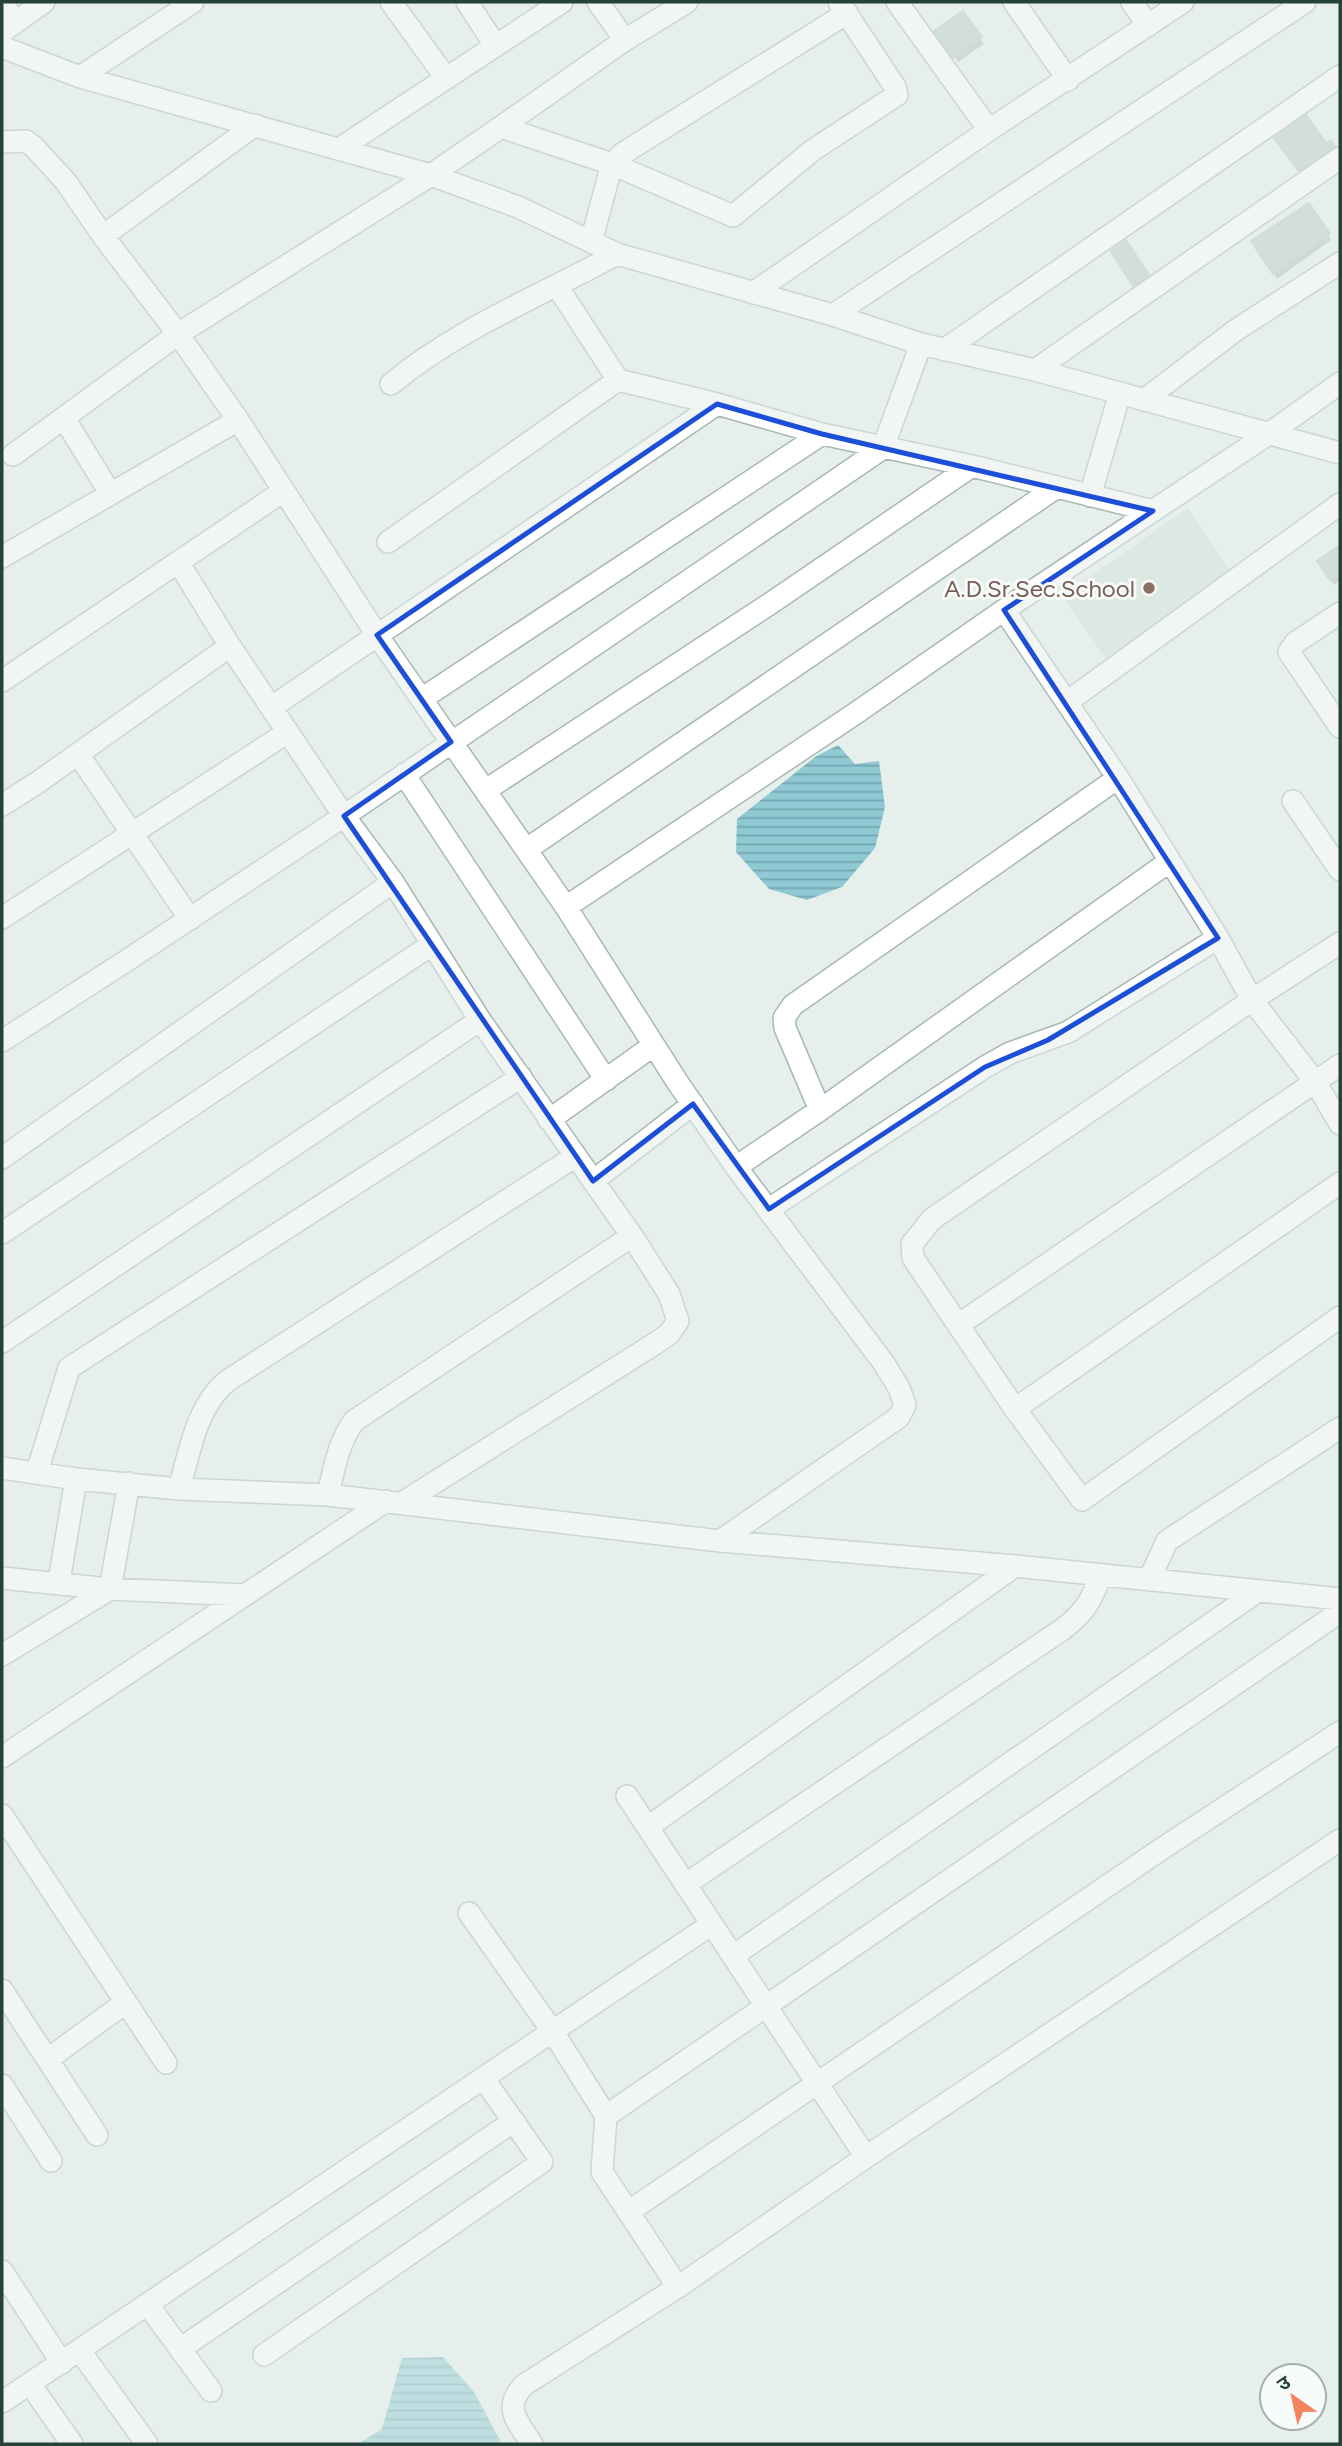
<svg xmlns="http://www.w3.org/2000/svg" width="1342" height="2446" viewBox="0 0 1342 2446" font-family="Figtree,'Noto Sans Devanagari',sans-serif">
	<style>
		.built { fill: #d4dfda }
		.water { fill: url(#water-rules) }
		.shadow { fill: #0003 }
		.building { fill: #bbcac4; stroke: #b8c9c2; stroke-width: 2 }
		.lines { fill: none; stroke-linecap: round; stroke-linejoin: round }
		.minor-casing { stroke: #a8b8b2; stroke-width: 24 }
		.minor { stroke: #fff; stroke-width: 21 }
		.marked { fill: none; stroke: #1d4ed8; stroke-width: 5; stroke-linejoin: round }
		.education-dot { fill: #8d6e63; stroke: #f7fbf9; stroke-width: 2.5 }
		.labels { text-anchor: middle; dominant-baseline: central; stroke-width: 6; stroke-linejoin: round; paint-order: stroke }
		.education-label { font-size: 24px; fill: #785e54; stroke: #f7fbf9; text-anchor: end }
	</style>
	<defs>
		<pattern id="water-rules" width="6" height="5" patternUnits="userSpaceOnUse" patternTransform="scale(1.75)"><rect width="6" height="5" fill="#8ec9d4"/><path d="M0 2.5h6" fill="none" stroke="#74a5ad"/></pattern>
	</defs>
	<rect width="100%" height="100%" fill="#e6efeb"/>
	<path class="built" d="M1188,508L1237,580L1112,667L1062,596Z"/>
	<path class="water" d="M838,745L855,764L879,761L885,807L875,848L842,887L807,900L769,889L736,852L737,819L815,757Z
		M443,2357L474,2392L502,2444H358L382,2429L402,2358Z"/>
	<path class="shadow" d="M963,13L984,44L958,62L940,37Z
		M1331,142L1337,152L1303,175L1279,144L1326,146Z
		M1328,235L1331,240L1277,279L1254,241Z
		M1126,242L1150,281L1138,290L1113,251Z
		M1340,547V581L1334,585L1319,561Z"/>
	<path class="building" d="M963,11L982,37L953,58L934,31Z
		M1306,115L1326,143L1331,140L1335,146L1299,171L1274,138Z
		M1309,203L1330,234L1273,274L1251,241Z
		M1126,240L1149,275L1133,286L1111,251Z
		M1340,545V573L1330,580L1317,561Z"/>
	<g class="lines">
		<g class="minor-casing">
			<path id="minor" d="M2,2L15,23
				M391,2L446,78
				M467,2L495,45
				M598,2L625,40
				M897,2L989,130
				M1014,2L1068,80
				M1132,2L1148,26
				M2,32L44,2
				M2,47L80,77L431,175L518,207L617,254L833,315L921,344L1035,370L1340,453
				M80,77L193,2
				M501,127L625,40L687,2
				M2,142L26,141L34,147L66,182L103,236L178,334L238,420L377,635L566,907L678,1083L736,1167L883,1362L899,1388L905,1405L899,1417L720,1541
				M339,149L562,2
				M103,236L255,125
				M591,242L612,164L622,154L847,13
				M557,286L618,380L717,404L822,434L972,466L1153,511
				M753,293L989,130L1183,2
				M833,315L1305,2
				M944,350L1340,76
				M1035,370L1340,158
				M391,384C457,329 542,295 617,254
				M1144,400L1236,330L1340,263
				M64,418L110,493
				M13,455L178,334L431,175L501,127L612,164L733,216L813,150L897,95L895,87L839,2
				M1090,496L1120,393
				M388,542L618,380
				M2,557L238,420
				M178,562L230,646L344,816L393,882L480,1020L632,1236L669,1294L678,1321L669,1334L656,1343L402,1503
				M1004,610L1118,778L1218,938L1252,1000L1316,1083L1340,1124
				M1340,613L1295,643L1289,652L1340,727
				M2,681L282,492
				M423,698L822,434
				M1067,702L1340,504
				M272,707L717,404
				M78,754L190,919
				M404,774L606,1080
				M486,790L771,603L972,466
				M1293,801L1340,870
				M2,805L37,783L230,646
				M527,849L1057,487
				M566,907L856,713L1004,610L1267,435L1340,383
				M2,918L288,732
				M1340,943L1252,1000L932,1219L912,1244L913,1258L1015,1409L1082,1500L1340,1317
				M2,1041L123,963L344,816L883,448L921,344
				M820,1110L785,1028L784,1018L793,1005L1118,778
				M549,1120L654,1045
				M2,1158L393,882
				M736,1167L820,1110L1170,861
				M593,1181L693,1104
				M769,1209L985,1067L1010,1053L1068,1032L1218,938
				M2,1233L431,945
				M958,1325L1340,1065
				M2,1342L480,1020
				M1015,1409L1340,1183
				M2,1468L76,1479L179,1489L328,1495L720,1541L1015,1566L1340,1599
				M37,1472L69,1368L521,1077
				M179,1489C190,1451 196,1407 227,1381L576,1156
				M328,1495C334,1469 338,1443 354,1421L632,1236
				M2,1578L110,1589L245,1595
				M1149,1580L1167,1541L1340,1428
				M59,1582L76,1479
				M2,1655L110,1589L129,1483
				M2,1757L386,1501
				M627,1796L866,2157
				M2,1815L166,2063
				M648,1827L1015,1566
				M686,1884L1063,1629C1086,1611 1091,1601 1101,1575
				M469,1913L553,2032L606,2116L602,2172L678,2287L866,2157L1340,1840
				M733,1956L1258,1591
				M2,1990L97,2135
				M48,2059L125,2003
				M2,2085L51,2161
				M606,2116L1340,1612
				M628,2212L1163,1848L1340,1732
				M2,2271L62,2363
				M148,2305L211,2391
				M180,2349L514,2121
				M80,2351L147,2444
				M264,2355L542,2162L483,2078
				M30,2384L72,2444
				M2,2402L712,1924
				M532,2444C518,2422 502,2408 524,2385L678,2287"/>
		</g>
		<use href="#minor" class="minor"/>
	</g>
	<path d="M0 0H1342V2446H0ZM717,404L822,434L1153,511L1004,610L1218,938L1048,1040L985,1067L769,1209L693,1104L593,1181L344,816L451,742L377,635Z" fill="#e6efeb" fill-opacity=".55" fill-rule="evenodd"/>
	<path class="marked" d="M717,404L822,434L1153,511L1004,610L1218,938L1048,1040L985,1067L769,1209L693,1104L593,1181L344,816L451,742L377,635Z"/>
	<circle class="education-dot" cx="1149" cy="588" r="7"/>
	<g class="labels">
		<g class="education-label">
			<text x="1135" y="588">A.D.Sr.Sec.School</text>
		</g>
	</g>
	<rect width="1342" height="2446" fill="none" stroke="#24423a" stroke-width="7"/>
	<g transform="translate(1293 2397) rotate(326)"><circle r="33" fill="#f7fbf9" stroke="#a3b1ad" stroke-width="2"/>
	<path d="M0-5L12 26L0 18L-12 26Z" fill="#f4845f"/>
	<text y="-10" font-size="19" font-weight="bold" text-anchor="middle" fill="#24423a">उ</text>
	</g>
</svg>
